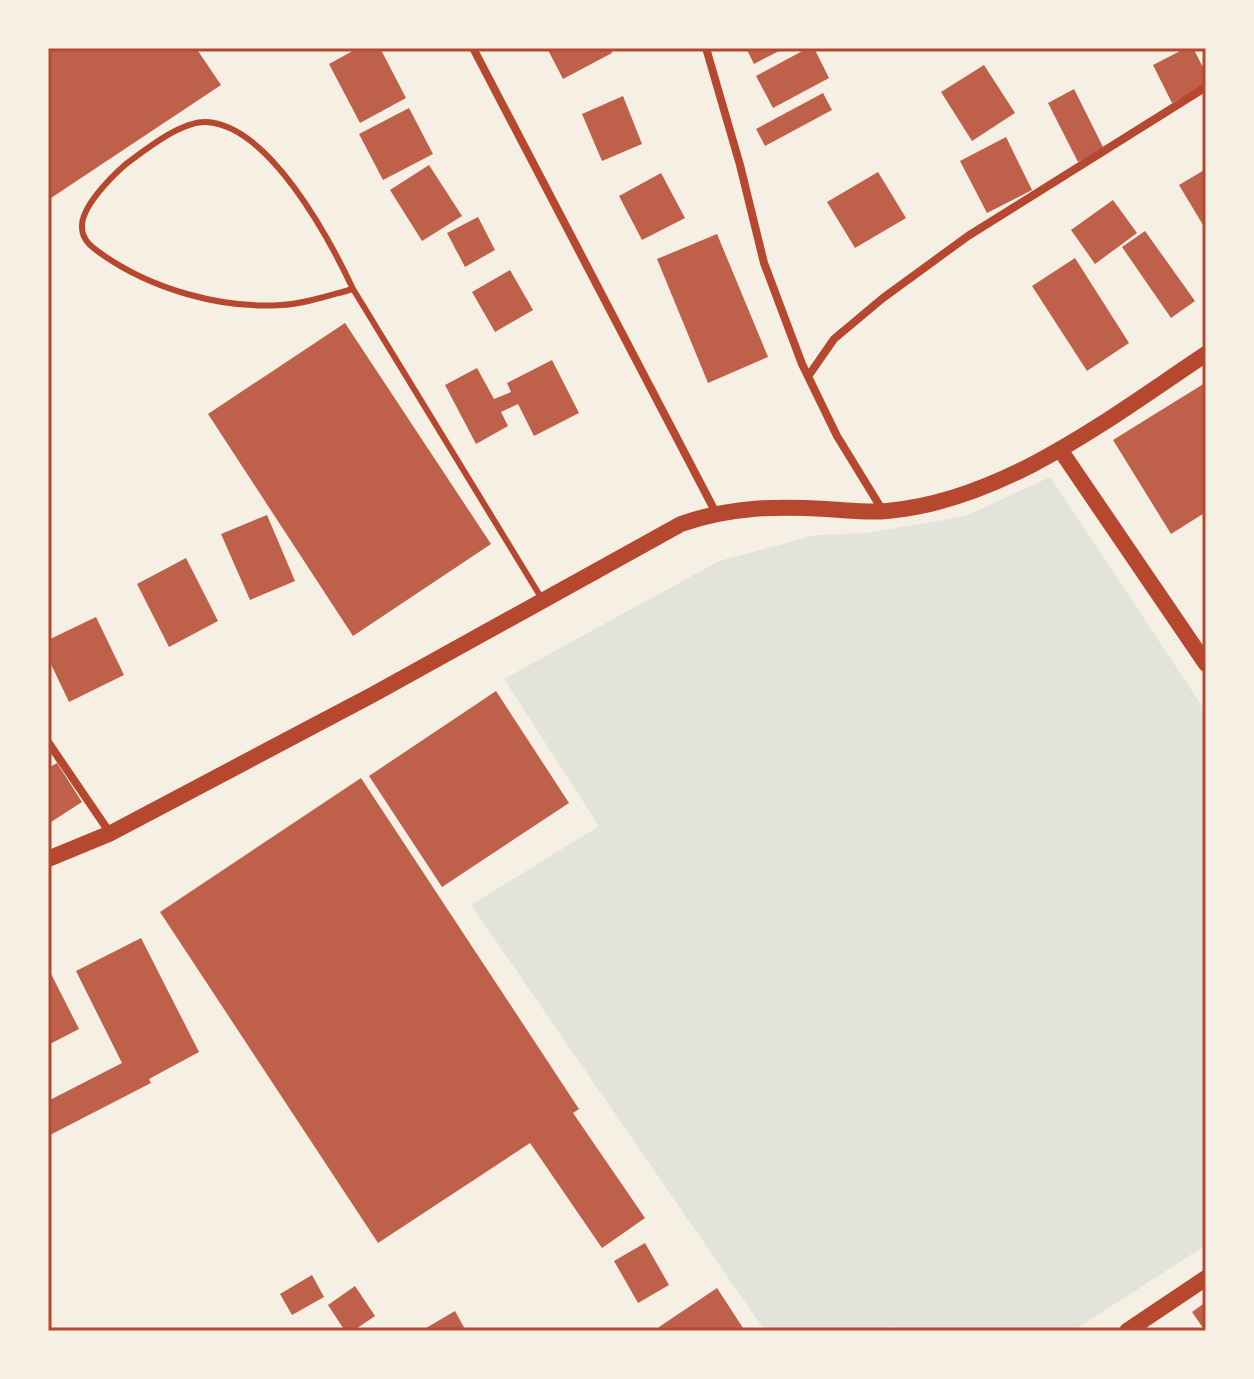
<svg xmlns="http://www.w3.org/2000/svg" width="1254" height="1379" viewBox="0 0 1254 1379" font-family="Barlow,sans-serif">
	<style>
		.green { fill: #e2e4dc }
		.building { fill: #bf614a }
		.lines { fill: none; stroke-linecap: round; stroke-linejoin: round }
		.service { stroke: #b5482f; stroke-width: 6 }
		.minor { stroke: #b5482f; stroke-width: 8 }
		.secondary { stroke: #b5482f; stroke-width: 16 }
		.neatline { fill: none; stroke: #b5482f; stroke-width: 3 }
	</style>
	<rect width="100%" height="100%" fill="#f6efe4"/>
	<path class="green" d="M1050,477L1206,712V1245L1073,1331H896L893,1326L886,1331H765L471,905L599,826L504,679L719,561L816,535L867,533L966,516Z"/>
	<path class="building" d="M48,48H196L221,85L48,200Z
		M358,48H380L406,98L360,123L329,64Z
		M547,48H610L612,53L563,79Z
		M746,48H785L754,64Z
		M808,48H814L829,78L773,108L756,76Z
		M1186,48H1193L1206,73V85L1172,103L1153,65Z
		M984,65L1015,113L972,141L941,92Z
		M1074,89L1104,149L1078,162L1048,103Z
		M823,93L832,110L765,146L756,129Z
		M623,96L642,144L602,161L582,114Z
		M409,108L433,154L383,180L359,134Z
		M1006,137L1032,190L987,213L960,161Z
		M429,165L462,216L422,241L390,190Z
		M1206,169V230L1179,185Z
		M878,172L906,218L855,248L827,202Z
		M661,173L685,218L642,240L619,196Z
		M1113,200L1137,233L1095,264L1071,230Z
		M478,217L495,250L465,267L447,233Z
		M1145,231L1195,301L1171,318L1122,247Z
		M717,234L768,357L708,383L657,259Z
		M1075,258L1129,343L1087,371L1032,286Z
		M510,270L533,310L495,332L472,292Z
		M345,323L491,544L353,636L208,414Z
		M552,360L579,413L534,436L518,404L501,412L508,426L476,444L445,385L477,368L494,399L511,392L507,383Z
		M1205,383L1206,512L1171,534L1113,440Z
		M267,515L295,581L250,600L221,534Z
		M186,558L218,621L169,647L137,584Z
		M96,617L124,675L69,702L48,658V640Z
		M496,691L569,803L442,887L369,776Z
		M57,763L82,802L48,824V768Z
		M361,778L579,1109L573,1113L645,1218L602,1248L530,1143L378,1243L160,912Z
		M141,938L199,1052L149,1079L151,1083L48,1136V1101L122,1063L76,971Z
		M48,968L79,1029L48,1045Z
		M645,1243L669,1285L638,1303L614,1261Z
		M312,1275L324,1297L292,1315L280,1294Z
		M355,1286L375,1316L353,1331H345L328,1305Z
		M717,1288L745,1331H662L659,1327Z
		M1206,1302V1331H1205L1192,1312Z
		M455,1311L466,1331H421Z"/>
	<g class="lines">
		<path class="service" d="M353,289C330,295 305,304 281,305C221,309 152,289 103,255C93,248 82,241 82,227C81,207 111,177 126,164C145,150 181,121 206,122C269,125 329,238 353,289L542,599"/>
		<path class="minor" d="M473,48L716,513
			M706,48L740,165L764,263L802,364L837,436L883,511
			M809,375L834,339L883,298L968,236L1206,87
			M48,742L110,833"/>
		<path class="secondary" d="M1061,451L1206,664
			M48,859L111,833L374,694L681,524C729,507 776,506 826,509C846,510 867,513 887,511C1004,501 1111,417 1206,354
			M1127,1331L1206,1278"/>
	</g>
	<rect width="1254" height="1379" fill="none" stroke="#f6efe4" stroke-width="100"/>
	<rect x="50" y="50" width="1154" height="1279" class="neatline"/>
</svg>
